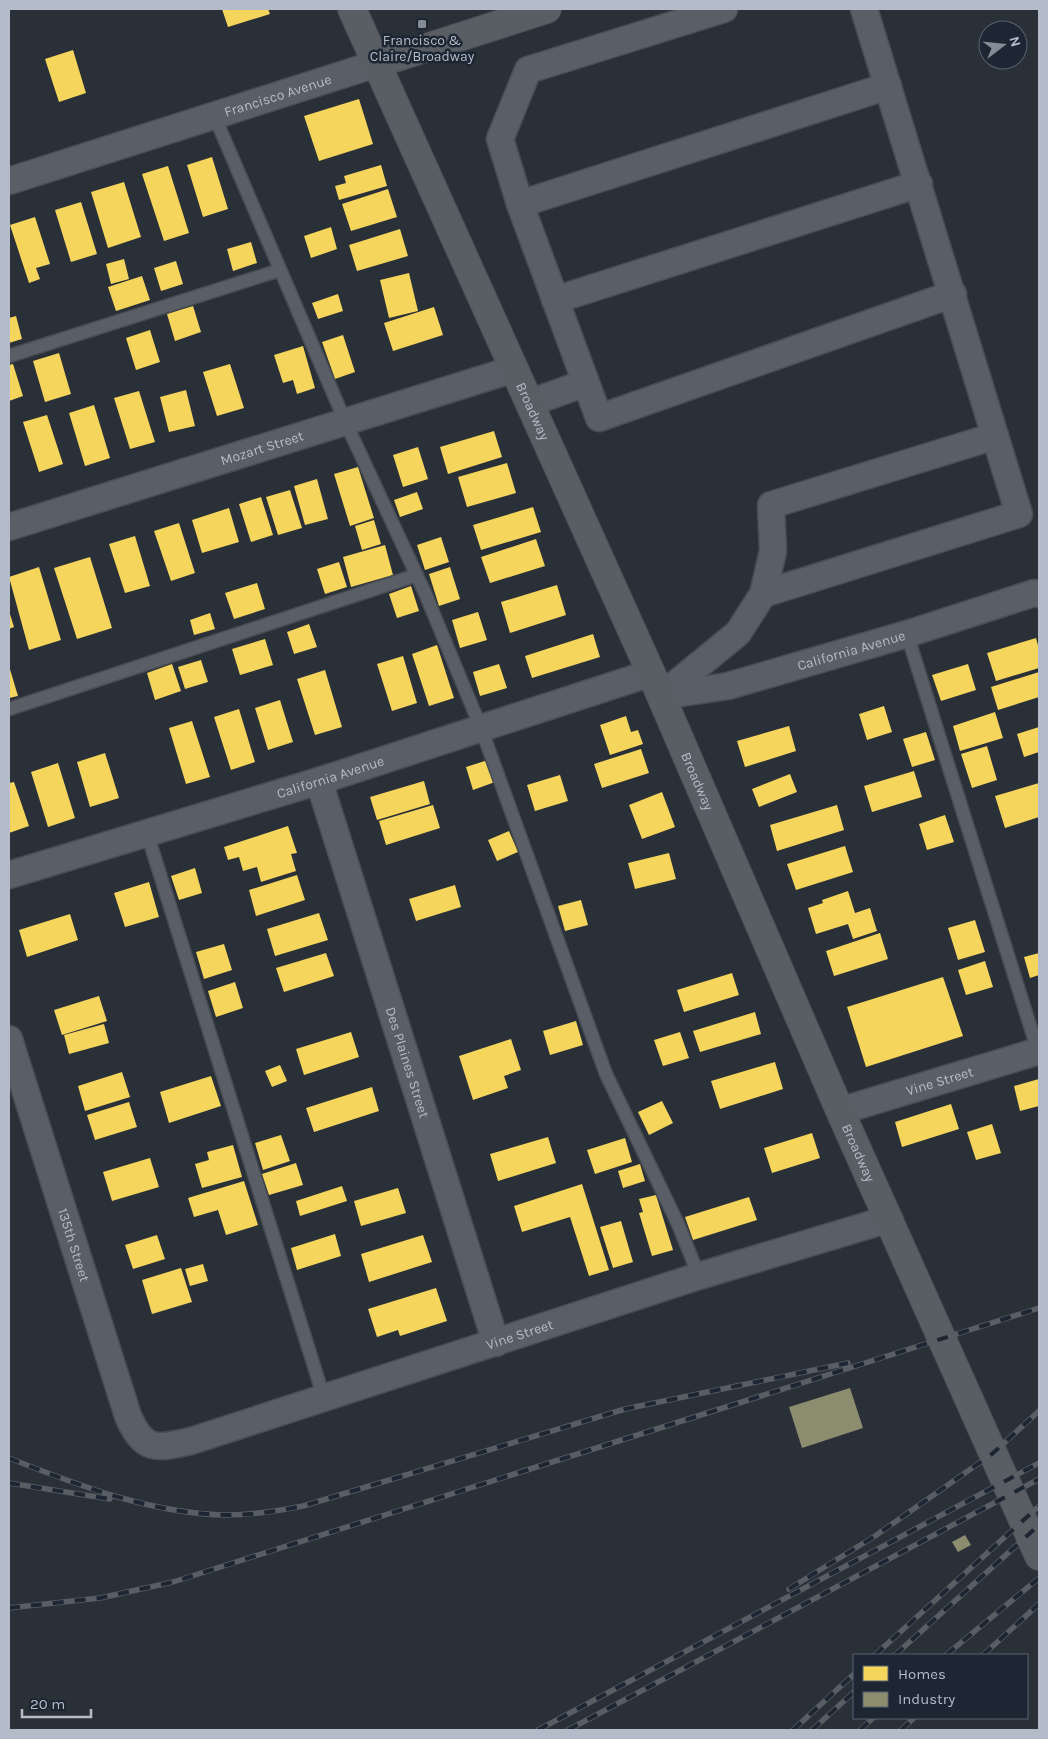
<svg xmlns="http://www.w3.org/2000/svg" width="1048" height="1739" viewBox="0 0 1048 1739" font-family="Karla,sans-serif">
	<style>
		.homes { fill: #f6d55c }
		.industry { fill: #8c8c6e }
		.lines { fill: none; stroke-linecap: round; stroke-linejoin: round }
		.lane-casing { stroke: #484c53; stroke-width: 15 }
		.street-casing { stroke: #484c53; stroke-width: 29 }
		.secondary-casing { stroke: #484c53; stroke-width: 30 }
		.lane { stroke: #5a5e66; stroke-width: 12 }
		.street { stroke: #5a5e66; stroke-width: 26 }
		.secondary { stroke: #595d64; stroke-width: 28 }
		.rail-casing { stroke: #595d64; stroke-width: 5.5 }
		.rail { stroke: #1d2633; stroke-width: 4; stroke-dasharray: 11; stroke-linecap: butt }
		.poi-dot { fill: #848b96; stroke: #1d2633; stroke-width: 2 }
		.labels { text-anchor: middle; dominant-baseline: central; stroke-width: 5; stroke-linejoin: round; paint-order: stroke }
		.poi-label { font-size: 14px; fill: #b4bcc9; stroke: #1d2633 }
		.street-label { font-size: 14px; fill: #b4bcc9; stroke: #1d2633 }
	</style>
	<rect width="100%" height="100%" fill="#2a3038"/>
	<path class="homes" d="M222,9H268L270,14L228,27Z
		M73,50L86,93L59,102L45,59Z
		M359,99L373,144L319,161L304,116Z
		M212,157L228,209L203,217L187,165Z
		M381,165L387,186L339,200L335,186L346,183L344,176Z
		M168,166L189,233L164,241L142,174Z
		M124,182L141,237L108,248L91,192Z
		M388,189L397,217L351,231L342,204Z
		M81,202L97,254L71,262L55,210Z
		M35,217L50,264L36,268L40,279L29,283L10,225Z
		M331,227L337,249L311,258L304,236Z
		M400,229L408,256L357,271L349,245Z
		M251,242L257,263L233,271L227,249Z
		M124,259L129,279L111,284L106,264Z
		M176,261L183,284L161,291L154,268Z
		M409,273L418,311L389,318L380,280Z
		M142,276L150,300L116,311L108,287Z
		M338,294L343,311L318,319L312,303Z
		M193,306L201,332L175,341L167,314Z
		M434,307L443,335L393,351L384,323Z
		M16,316L22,339L9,343V318Z
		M150,330L160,362L136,370L126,338Z
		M343,335L355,372L335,379L322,342Z
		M303,346L315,388L297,394L293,380L283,383L274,355Z
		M59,353L71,394L45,402L33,361Z
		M13,364L23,396L9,401V365Z
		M230,364L244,408L217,416L203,372Z
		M186,390L195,426L169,432L160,397Z
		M139,391L155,442L130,449L114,398Z
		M94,405L110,458L85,466L69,413Z
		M47,415L63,464L39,472L23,422Z
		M494,431L502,457L448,474L440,447Z
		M418,447L428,479L403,487L393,455Z
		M507,463L516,493L467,507L458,477Z
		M358,467L374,518L350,526L334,474Z
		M317,479L328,519L305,525L294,486Z
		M290,490L302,528L278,535L266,497Z
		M417,492L423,509L400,517L394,500Z
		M261,497L273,535L251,542L239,504Z
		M533,507L541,532L481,550L473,525Z
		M229,508L239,542L202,553L192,520Z
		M374,520L381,544L362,550L355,526Z
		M179,523L195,573L171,581L154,531Z
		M135,536L150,586L125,593L109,544Z
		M441,537L449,562L425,570L417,545Z
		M536,539L545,566L490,583L481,557Z
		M385,545L393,575L351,587L343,557Z
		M90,557L112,628L77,639L54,568Z
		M339,562L347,587L325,594L317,569Z
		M39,567L61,640L29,650L9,577Z
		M450,567L460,599L439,606L429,574Z
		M257,583L265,609L234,619L225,593Z
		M557,585L566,615L510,633L501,602Z
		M411,586L419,611L397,618L389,594Z
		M9,611L14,627L9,629Z
		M478,612L487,640L460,648L452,620Z
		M210,613L215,629L194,635L190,620Z
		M309,624L317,647L294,654L287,632Z
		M593,634L600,657L532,678L525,656Z
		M1036,638L1039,649V668L996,681L987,653Z
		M265,639L273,665L240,675L232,649Z
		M437,645L454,698L429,706L412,654Z
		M403,656L417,703L392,711L377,664Z
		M201,660L208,682L185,689L178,667Z
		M172,664L181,691L155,700L147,673Z
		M499,664L507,688L480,696L473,672Z
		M968,664L976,690L941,701L932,675Z
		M9,666L18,696L9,698Z
		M325,670L342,727L315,735L297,679Z
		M1039,672V697L998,710L991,687Z
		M280,700L293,742L268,750L255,708Z
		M884,706L892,732L867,740L859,714Z
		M239,709L255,762L231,770L214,717Z
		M995,712L1003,738L960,751L953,726Z
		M626,716L631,732L638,730L643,744L610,755L600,725Z
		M192,721L210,777L186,784L169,728Z
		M789,726L796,751L745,767L737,741Z
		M1039,727V752L1024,757L1017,734Z
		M926,732L935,760L912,767L903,739Z
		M987,746L997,780L972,788L961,754Z
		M641,749L649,773L602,788L594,764Z
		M105,753L119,798L90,807L77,762Z
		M488,760L495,782L473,790L466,767Z
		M58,763L75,818L48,827L31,772Z
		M914,771L922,797L872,812L864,786Z
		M790,774L797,792L759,807L752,789Z
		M560,775L568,801L535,811L527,785Z
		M424,781L430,804L377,820L370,797Z
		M14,782L29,826L9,833V783Z
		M1039,783V817L1005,828L995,796Z
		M662,792L675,827L642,839L629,805Z
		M433,805L440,828L386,845L379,821Z
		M837,805L844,830L777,851L770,825Z
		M945,815L954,842L927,850L919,824Z
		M288,826L297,853L291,854L296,871L261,882L257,867L243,871L239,857L228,860L224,847Z
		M509,831L518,852L497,861L488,840Z
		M845,846L853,872L796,890L787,864Z
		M669,853L676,879L635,889L628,863Z
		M195,868L202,893L179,900L171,876Z
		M297,875L305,900L256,916L249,890Z
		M149,882L159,917L125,927L114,893Z
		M455,885L461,907L416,921L409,899Z
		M848,891L855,913L870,908L877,931L853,939L848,924L816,934L808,908L823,903L822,900Z
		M581,900L588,925L565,931L558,906Z
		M319,913L328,940L275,956L267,929Z
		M70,914L78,940L27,957L19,930Z
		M975,920L985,952L958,960L948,928Z
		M880,933L888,959L834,976L826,951Z
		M224,944L232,970L204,979L196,952Z
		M326,953L334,976L284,992L276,968Z
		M1039,953V975L1030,978L1024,957Z
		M985,961L993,987L966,995L958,970Z
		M732,973L739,995L684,1012L677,990Z
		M943,977L963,1036L866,1067L847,1007Z
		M235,982L243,1008L216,1017L208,991Z
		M99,996L107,1021L62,1035L54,1010Z
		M755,1012L761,1034L700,1052L693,1031Z
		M576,1021L583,1045L550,1055L543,1031Z
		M104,1024L109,1043L69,1054L64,1035Z
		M351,1032L359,1057L304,1075L296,1049Z
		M680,1032L689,1058L663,1066L654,1040Z
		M511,1039L521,1070L504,1076L508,1088L473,1100L459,1056Z
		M775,1062L783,1089L720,1109L711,1081Z
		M280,1065L287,1081L272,1087L265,1071Z
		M122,1072L130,1097L85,1111L78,1086Z
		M211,1076L221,1106L169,1123L160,1092Z
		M1039,1079V1106L1020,1111L1014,1086Z
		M372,1087L379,1111L314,1132L306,1108Z
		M662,1101L673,1123L649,1135L638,1112Z
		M129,1102L137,1127L95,1140L87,1115Z
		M951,1104L959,1129L902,1147L895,1122Z
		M992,1124L1001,1153L976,1160L967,1132Z
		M812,1133L820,1158L772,1173L764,1148Z
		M281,1135L290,1161L263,1170L255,1143Z
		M548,1137L556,1163L498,1181L490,1154Z
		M625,1138L632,1162L595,1174L587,1150Z
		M233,1145L242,1177L202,1188L195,1164L209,1160L207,1152Z
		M150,1158L159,1187L112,1201L103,1172Z
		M296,1163L303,1185L269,1195L262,1174Z
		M640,1164L645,1181L623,1188L618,1171Z
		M244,1181L258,1225L226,1235L218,1210L194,1217L188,1198Z
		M582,1184L609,1270L589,1276L570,1217L522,1232L514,1206Z
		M342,1186L347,1201L300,1216L296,1201Z
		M398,1188L406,1213L361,1226L354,1201Z
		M656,1195L673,1250L652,1256L639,1213L643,1212L639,1199Z
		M749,1197L757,1220L693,1240L685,1217Z
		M621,1221L633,1262L613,1268L600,1227Z
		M335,1234L341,1256L297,1270L291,1248Z
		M157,1235L165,1259L133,1269L125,1245Z
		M423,1235L432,1262L369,1282L361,1254Z
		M203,1264L208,1281L190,1286L185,1269Z
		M181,1268L192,1302L152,1314L142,1280Z
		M436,1288L447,1321L400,1336L398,1330L377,1337L368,1309Z"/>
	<path class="industry" d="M850,1388L863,1428L802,1448L789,1407Z
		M965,1535L971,1545L958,1552L952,1542Z"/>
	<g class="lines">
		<g class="lane-casing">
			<path id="lane" d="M214,115L345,421L425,593L481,728L606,1074L678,1224L699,1276
				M9,356L280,270
				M907,634L1038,1051
				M9,709L417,575
				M147,833L324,1398"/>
		</g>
		<g class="street-casing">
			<g id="street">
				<path d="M724,9L528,70L500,139L520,204L599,418L953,294"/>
				<path id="s1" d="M9,181L376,64"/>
				<path d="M520,204L888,86"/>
				<path d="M555,300L919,184"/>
				<path d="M530,403L585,383"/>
				<path id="s2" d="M9,527L514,369"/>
				<path d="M763,594L1019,514L864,9"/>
				<path d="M661,696L738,633L763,594L773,551L771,505L995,436"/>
				<path id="s3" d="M662,696L728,686L907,634L1034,593L1039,594"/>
				<path id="s4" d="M319,781L496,1343"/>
				<path id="s5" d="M9,875L319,781L651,673"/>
				<path id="s6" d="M9,1039L128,1416C144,1452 156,1449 191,1441L699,1276L889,1219"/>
				<path id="s7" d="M840,1111L1039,1051"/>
			</g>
		</g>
		<g class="secondary-casing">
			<g id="secondary">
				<path id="s8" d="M352,9L651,673L840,1111L1039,1556"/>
				<path d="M376,64L547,9"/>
			</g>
		</g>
		<use href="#lane" class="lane"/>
		<use href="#street" class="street"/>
		<use href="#secondary" class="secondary"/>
		<g class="rail-casing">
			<path id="rail" d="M9,1458C77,1485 152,1514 227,1515C253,1515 278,1511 303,1506L625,1409L848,1363
				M9,1483L110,1499
				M789,1589L875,1536L992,1454L1039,1411
				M9,1608L100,1598L173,1582L1039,1308
				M875,1655L1039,1506
				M895,1655L1039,1525
				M946,1655L1039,1578
				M983,1655L1039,1604
				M538,1730L1039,1463
				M568,1730L1039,1479
				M793,1730L854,1674
				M812,1730L854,1692
				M860,1730L873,1718
				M901,1730L914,1718"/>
		</g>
		<use href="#rail" class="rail"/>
	</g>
	<rect class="poi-dot" x="417" y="19" width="10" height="10" rx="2.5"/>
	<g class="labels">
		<g class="poi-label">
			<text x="422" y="40">Francisco &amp;<tspan x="422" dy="16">Claire/Broadway</tspan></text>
		</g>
		<g class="street-label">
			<text stroke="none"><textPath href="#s1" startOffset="282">Francisco Avenue</textPath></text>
			<text stroke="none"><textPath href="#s8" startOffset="441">Broadway</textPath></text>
			<text stroke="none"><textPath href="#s2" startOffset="265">Mozart Street</textPath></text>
			<text stroke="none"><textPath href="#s3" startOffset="195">California Avenue</textPath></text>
			<text stroke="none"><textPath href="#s5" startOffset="336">California Avenue</textPath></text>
			<text stroke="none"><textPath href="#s8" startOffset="846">Broadway</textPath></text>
			<text stroke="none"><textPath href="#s4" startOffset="295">Des Plaines Street</textPath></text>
			<text stroke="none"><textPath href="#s7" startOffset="104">Vine Street</textPath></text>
			<text stroke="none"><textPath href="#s8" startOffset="1251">Broadway</textPath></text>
			<text stroke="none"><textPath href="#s6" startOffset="216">135th Street</textPath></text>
			<text stroke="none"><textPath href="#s6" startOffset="819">Vine Street</textPath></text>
		</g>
	</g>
	<rect width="1048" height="1739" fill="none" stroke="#b4bcc9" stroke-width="20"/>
	<rect x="853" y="1654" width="175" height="65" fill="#1d2633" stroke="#59626f"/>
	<rect x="863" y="1666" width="25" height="15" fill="#f6d55c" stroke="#59626f"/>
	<text x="898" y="1679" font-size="15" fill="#b4bcc9">Homes</text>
	<rect x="863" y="1692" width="25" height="15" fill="#8c8c6e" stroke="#59626f"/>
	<text x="898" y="1704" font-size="15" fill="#b4bcc9">Industry</text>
	<g transform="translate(1003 45) rotate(74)"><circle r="24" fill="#1d2633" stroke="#59626f"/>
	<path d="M0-4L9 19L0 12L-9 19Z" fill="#848b96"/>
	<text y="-8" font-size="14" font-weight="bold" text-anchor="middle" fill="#b4bcc9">N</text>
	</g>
	<path d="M22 1709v8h69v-8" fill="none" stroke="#b4bcc9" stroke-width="2.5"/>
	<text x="30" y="1709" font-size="15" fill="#b4bcc9" stroke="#1d2633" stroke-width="4" paint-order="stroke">20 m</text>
</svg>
